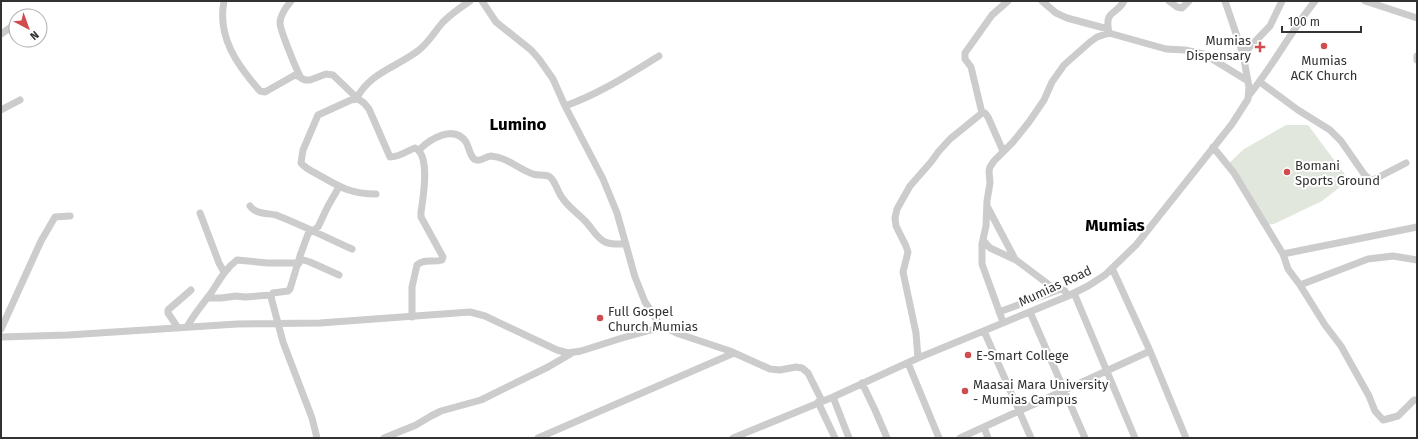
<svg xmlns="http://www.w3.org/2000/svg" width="1418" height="439" viewBox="0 0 1418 439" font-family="'Fira Sans',sans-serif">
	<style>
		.green { fill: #e1e7dc }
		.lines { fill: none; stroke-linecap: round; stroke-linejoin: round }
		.minor { stroke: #ccc; stroke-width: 7 }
		.poi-dot { fill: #d14c4e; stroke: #fff; stroke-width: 1.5 }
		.labels { text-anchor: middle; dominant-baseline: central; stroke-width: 4; stroke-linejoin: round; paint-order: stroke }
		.poi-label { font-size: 13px; fill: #323232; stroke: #fff; text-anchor: start }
		.street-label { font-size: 13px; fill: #323232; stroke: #fff }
		.district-label { font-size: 17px; font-weight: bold; fill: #000; stroke: #fff }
	</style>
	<rect width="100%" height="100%" fill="#fff"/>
	<path class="green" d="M1286,125H1308L1349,180L1322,201L1274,224L1261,225L1227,165L1244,149Z"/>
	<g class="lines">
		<path class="minor" d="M224,1C217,37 237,65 260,91L265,92L295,75L300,77
			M291,1C286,7 280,16 280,23C280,30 297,71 301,78L305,80H310L326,74L333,75L358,99L364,103L369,109L390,157C400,157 406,151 415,148C431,155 423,198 421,212V217L443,257L442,260C433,263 424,258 417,265L412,287V317
			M482,1L496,22L531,50L539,59L553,79L565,106L603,179L617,213L635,277L645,302L660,325L679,334L730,351L770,369L780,370L796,367L802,368L808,373L822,401
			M1042,1L1056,13L1067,18L1108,29
			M1124,1C1116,16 1104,9 1109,33L1166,49L1185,50L1204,54L1248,81
			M1169,1L1177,7L1182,8L1189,1
			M1365,1L1417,18
			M1,34L14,25
			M1243,54L1270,26L1282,1
			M1417,56V60
			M1260,82L1298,110L1330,130L1341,141L1364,174L1370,180H1373L1406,163
			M1249,95C1273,66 1291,31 1315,1
			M357,98C369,73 399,66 419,50C429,42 435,31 443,22C451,14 461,7 470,1
			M358,99L351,100L318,115L303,150L301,163C305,168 311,171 317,174C338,186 350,194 376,194
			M565,106C599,94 628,75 659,56
			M1,110L20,100
			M982,113L971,67L965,59V53L992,15L1008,1
			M1213,147L1234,173L1283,254L1288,269L1300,285L1325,325L1341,346L1369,396L1375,411L1383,420L1398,416L1414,400H1417
			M419,150C430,139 454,124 466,142C469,147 470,158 476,160C482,162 485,156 491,156C507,157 518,169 533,174C538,176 546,174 550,177C555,181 557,190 561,196C566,205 576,212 584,220C591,226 596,238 605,242C611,245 620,244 626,244
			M250,206C255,214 267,213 276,215C302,225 327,238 352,249
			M987,206L1015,259
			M200,213L219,263L224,272
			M983,240L990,248L1016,260L1056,290
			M1283,254L1417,227
			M300,259L310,262L339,275
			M1112,268L1150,351L1186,438
			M1300,285L1368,259L1393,256L1417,260
			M1074,293L1135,438
			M207,298H221L236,296L245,297L271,295
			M999,312L1061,289L1065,291L1068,296
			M1030,312L1085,438
			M1003,322L982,264V244L986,226L987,201L990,183L989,171L990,167L994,161L1013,142L1029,122L1044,100L1052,82L1064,65L1090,42L1097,37L1109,33
			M187,327C194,314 203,304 211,293C219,281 225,269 237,260L268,263H299
			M178,328L168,313V310L191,290
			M1,329L41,241L55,217L70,216
			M984,331L1031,438
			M1,337L68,335L237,324L320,323L470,312L485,316L557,350L568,353L581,351L622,338L662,327
			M918,358L916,333L903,272L908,252L906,246L896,226L895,218L897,209L910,186L931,162L939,151L950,139L982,113H985L988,117L1003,151
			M908,363L939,438
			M862,383L875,410L887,438
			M833,397L849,438
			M818,402L835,438
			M984,427L988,438
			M317,438L312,418L283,342L271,297L273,293L288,291L290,289L300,256L308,234L318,227L328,206L339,187
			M384,438L416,425L431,416L441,411L481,400L548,367L572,353
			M538,438L734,353
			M733,438L833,397L918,358L1068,296L1088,286L1105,275L1136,245L1232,124L1248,99L1249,87L1243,54L1225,1
			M960,438L1150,351"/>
	</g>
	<g class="poi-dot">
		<circle cx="1324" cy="46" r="4"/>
		<path d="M1258 41h4v4h4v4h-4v4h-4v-4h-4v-4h4z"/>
		<circle cx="1287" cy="172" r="4"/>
		<circle cx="600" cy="318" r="4"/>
		<circle cx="968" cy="355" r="4"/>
		<circle cx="965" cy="391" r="4"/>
	</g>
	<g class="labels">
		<g class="poi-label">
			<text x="1251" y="40" text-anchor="end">Mumias<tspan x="1251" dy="15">Dispensary</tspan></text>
			<text x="1324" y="60" text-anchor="middle">Mumias<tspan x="1324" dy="15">ACK Church</tspan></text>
			<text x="1295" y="165">Bomani<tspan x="1295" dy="15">Sports Ground</tspan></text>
			<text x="608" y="311">Full Gospel<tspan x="608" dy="15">Church Mumias</tspan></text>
			<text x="976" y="355">E-Smart College</text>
			<text x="973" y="384">Maasai Mara University<tspan x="973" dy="15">- Mumias Campus</tspan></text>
		</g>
		<g class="street-label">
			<text transform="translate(1055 286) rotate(-25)">Mumias Road</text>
		</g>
		<g class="district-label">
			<text x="518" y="124">Lumino</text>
			<text x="1115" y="225">Mumias</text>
		</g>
	</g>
	<rect width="1418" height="439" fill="none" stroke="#323232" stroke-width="4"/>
	<g transform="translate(28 28) rotate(139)"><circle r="19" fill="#ffffff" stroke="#adadad"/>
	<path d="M0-3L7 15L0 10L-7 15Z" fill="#d14c4e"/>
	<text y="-6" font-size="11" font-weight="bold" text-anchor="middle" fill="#323232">N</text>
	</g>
	<path d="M1282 26v6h79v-6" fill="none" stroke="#323232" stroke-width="2"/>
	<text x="1288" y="26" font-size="12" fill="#323232" stroke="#ffffff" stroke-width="3" paint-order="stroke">100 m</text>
</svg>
